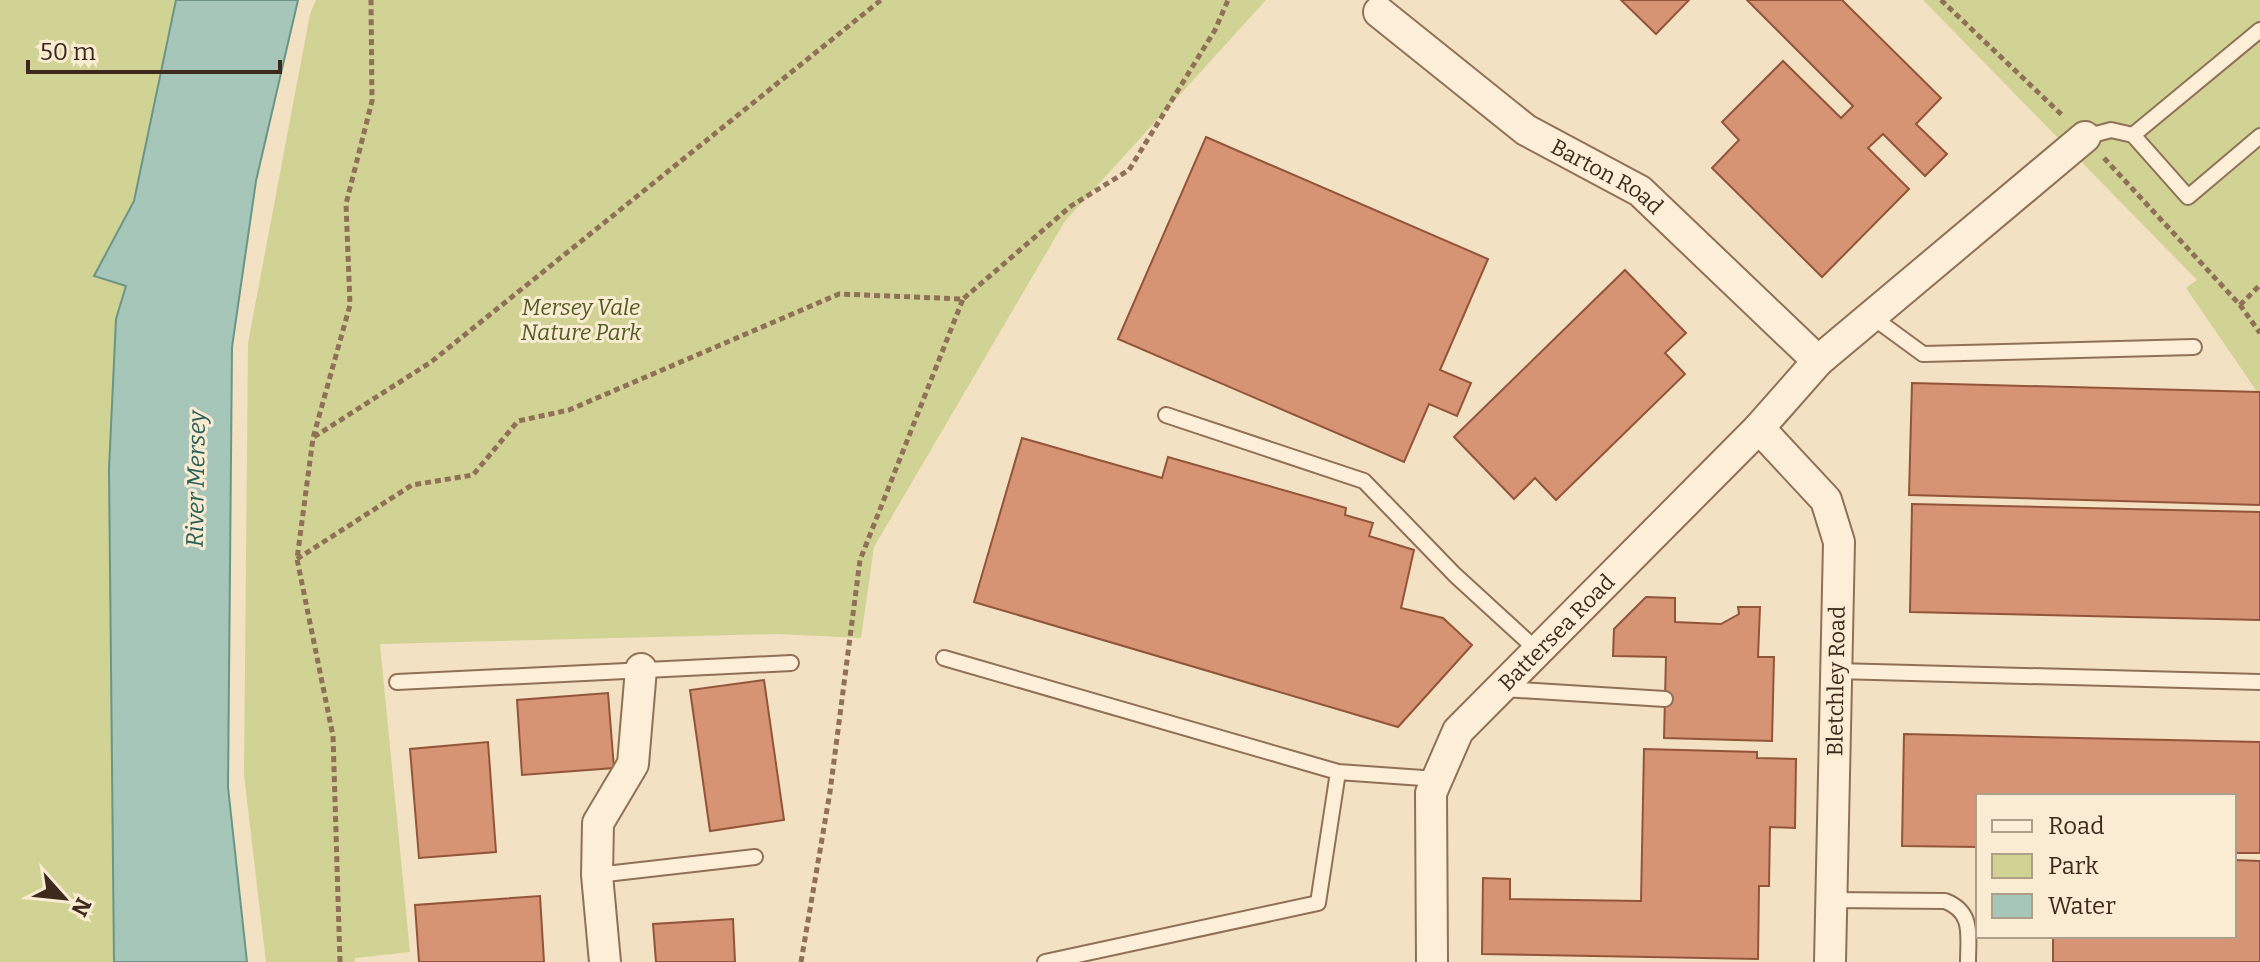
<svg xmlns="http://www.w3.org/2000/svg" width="2260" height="962" viewBox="0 0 2260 962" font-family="Bitter,serif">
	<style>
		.green { fill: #d1d395 }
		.water { fill: #a5c6b9; stroke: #6a9587; stroke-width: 2 }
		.building { fill: #d69474; stroke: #935539; stroke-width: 2 }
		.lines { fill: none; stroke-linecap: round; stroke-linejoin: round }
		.lane-casing { stroke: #907057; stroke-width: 18 }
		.street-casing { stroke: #907057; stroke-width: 34 }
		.path { stroke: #907057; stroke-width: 5; stroke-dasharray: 6 4; stroke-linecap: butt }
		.lane { stroke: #fdeed7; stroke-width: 14 }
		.street { stroke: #fdeed7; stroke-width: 30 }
		.labels { text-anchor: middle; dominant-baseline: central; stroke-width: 6; stroke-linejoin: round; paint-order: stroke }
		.street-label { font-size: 22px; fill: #3e2a1d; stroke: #faebd3 }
		.park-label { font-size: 22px; font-style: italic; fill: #535d21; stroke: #faebd3 }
		.water-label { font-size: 24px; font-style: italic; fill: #2a6058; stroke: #faebd3 }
	</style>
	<rect width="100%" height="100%" fill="#f3e1c3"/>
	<path class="green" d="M0,0H176L134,201L94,276L126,286L116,319L109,469L114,962H0Z
		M316,0H1266L1065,221L874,547L861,638L777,634L380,644L410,952L355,958V962H266L244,775L248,343L310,14Z
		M1923,0H2260V396L2186,288L2197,280Z"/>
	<path class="water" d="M176,0H298L256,181L232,347L228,787L247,962H114L109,469L116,319L126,286L94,276L134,201Z"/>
	<path class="building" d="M1621,0H1689L1656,34Z
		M1747,0H1842L1941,98L1916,124L1947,154L1925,176L1883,134L1868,148L1909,189L1822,277L1712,168L1739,140L1722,122L1783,61L1841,118L1853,106Z
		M1206,137L1488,259L1440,370L1471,383L1457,416L1429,404L1404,462L1118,339Z
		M1625,270L1686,333L1665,353L1685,374L1556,500L1535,478L1514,499L1454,437Z
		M1912,383L2260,392V505L1909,495Z
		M1022,438L1162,478L1168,457L1346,508L1345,515L1373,523L1369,536L1414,550L1401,608L1443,618L1472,645L1398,727L974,602Z
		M1912,504L2260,512V620L1910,612Z
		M1646,597L1675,598V622L1721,624L1739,614L1738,607H1760L1758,657H1774L1772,741L1664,738L1666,657L1613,656L1614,629Z
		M764,680L784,820L710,831L690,690Z
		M608,693L614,768L522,775L517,700Z
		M1904,734L2260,742V853H2234V796H1978V847L1902,846Z
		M488,742L496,852L419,858L410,749Z
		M1644,749L1757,752V758L1796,759L1795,828L1770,827L1769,886H1759L1758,959L1482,954L1483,878L1510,879V899L1641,901Z
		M2234,860L2260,861V962H2053V936H2234Z
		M540,896L544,962H419L415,905Z
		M733,919L735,962H656L653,924Z"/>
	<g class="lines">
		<g class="lane-casing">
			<path id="lane" d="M2133,135L2260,30
				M2085,137L2111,130L2133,135L2188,197L2260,136
				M1871,316L1923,354L2194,347
				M1166,415L1364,481L1455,575L1538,651
				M944,658L1338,772L1437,779
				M1836,671L2260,682
				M397,682L791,663
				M1504,689L1665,699
				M597,875L755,857
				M1832,900L1945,901C1974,912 1968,935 1968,962
				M1045,962L1318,903L1338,772"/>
		</g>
		<g class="street-casing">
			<g id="street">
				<path id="s1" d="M1379,12L1526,130L1640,191L1818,361"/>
				<path d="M1759,428L1826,500L1839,542L1830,962"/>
				<path d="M605,962L597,875L598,823L633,764L641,669"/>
				<path id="s2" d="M1432,962L1431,793L1458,731L1759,428L1818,361L2085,137"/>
			</g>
		</g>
		<path class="path" d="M1941,0L2063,116
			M2104,158L2240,305L2260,333
			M2240,305L2260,285
			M314,437L431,362L881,0
			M297,559L412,485L473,475L518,421L569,410L839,294L963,299L1071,206L1129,170L1215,30L1228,0
			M340,962L333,736L297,559L313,438L350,305L346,204L372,101L371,0
			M801,962L830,792L860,560L963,299"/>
		<use href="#lane" class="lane"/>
		<use href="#street" class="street"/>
	</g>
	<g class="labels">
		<g class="street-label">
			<text stroke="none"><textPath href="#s1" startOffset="282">Barton Road</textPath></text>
			<text stroke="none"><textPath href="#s2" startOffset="376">Battersea Road</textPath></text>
			<text transform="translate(1836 681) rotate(-89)">Bletchley Road</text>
		</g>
		<g class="park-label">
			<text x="581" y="307">Mersey Vale<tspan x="581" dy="25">Nature Park</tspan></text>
		</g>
		<g class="water-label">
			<text transform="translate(196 479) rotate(-89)">River Mersey</text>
		</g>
	</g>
	<rect x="1976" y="794" width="260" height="144" fill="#faebd3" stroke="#af9e8a" stroke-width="2"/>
	<rect x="1992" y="820" width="40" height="12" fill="#fdeed7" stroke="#af9e8a" stroke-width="2"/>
	<text x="2048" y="834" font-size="24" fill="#3e2a1d">Road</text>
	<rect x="1992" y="854" width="40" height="24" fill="#d1d395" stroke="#af9e8a" stroke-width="2"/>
	<text x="2048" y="874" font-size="24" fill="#3e2a1d">Park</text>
	<rect x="1992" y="894" width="40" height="24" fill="#a5c6b9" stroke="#af9e8a" stroke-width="2"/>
	<text x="2048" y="914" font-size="24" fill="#3e2a1d">Water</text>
	<g transform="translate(64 898) rotate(117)" stroke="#faebd3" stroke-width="6" paint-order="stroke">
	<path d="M0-6L14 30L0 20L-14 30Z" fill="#3e2a1d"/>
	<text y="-12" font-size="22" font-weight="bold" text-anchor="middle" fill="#3e2a1d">N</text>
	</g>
	<path d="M28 60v12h252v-12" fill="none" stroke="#3e2a1d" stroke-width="4"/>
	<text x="40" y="60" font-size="24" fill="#3e2a1d" stroke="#faebd3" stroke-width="6" paint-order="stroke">50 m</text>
</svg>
